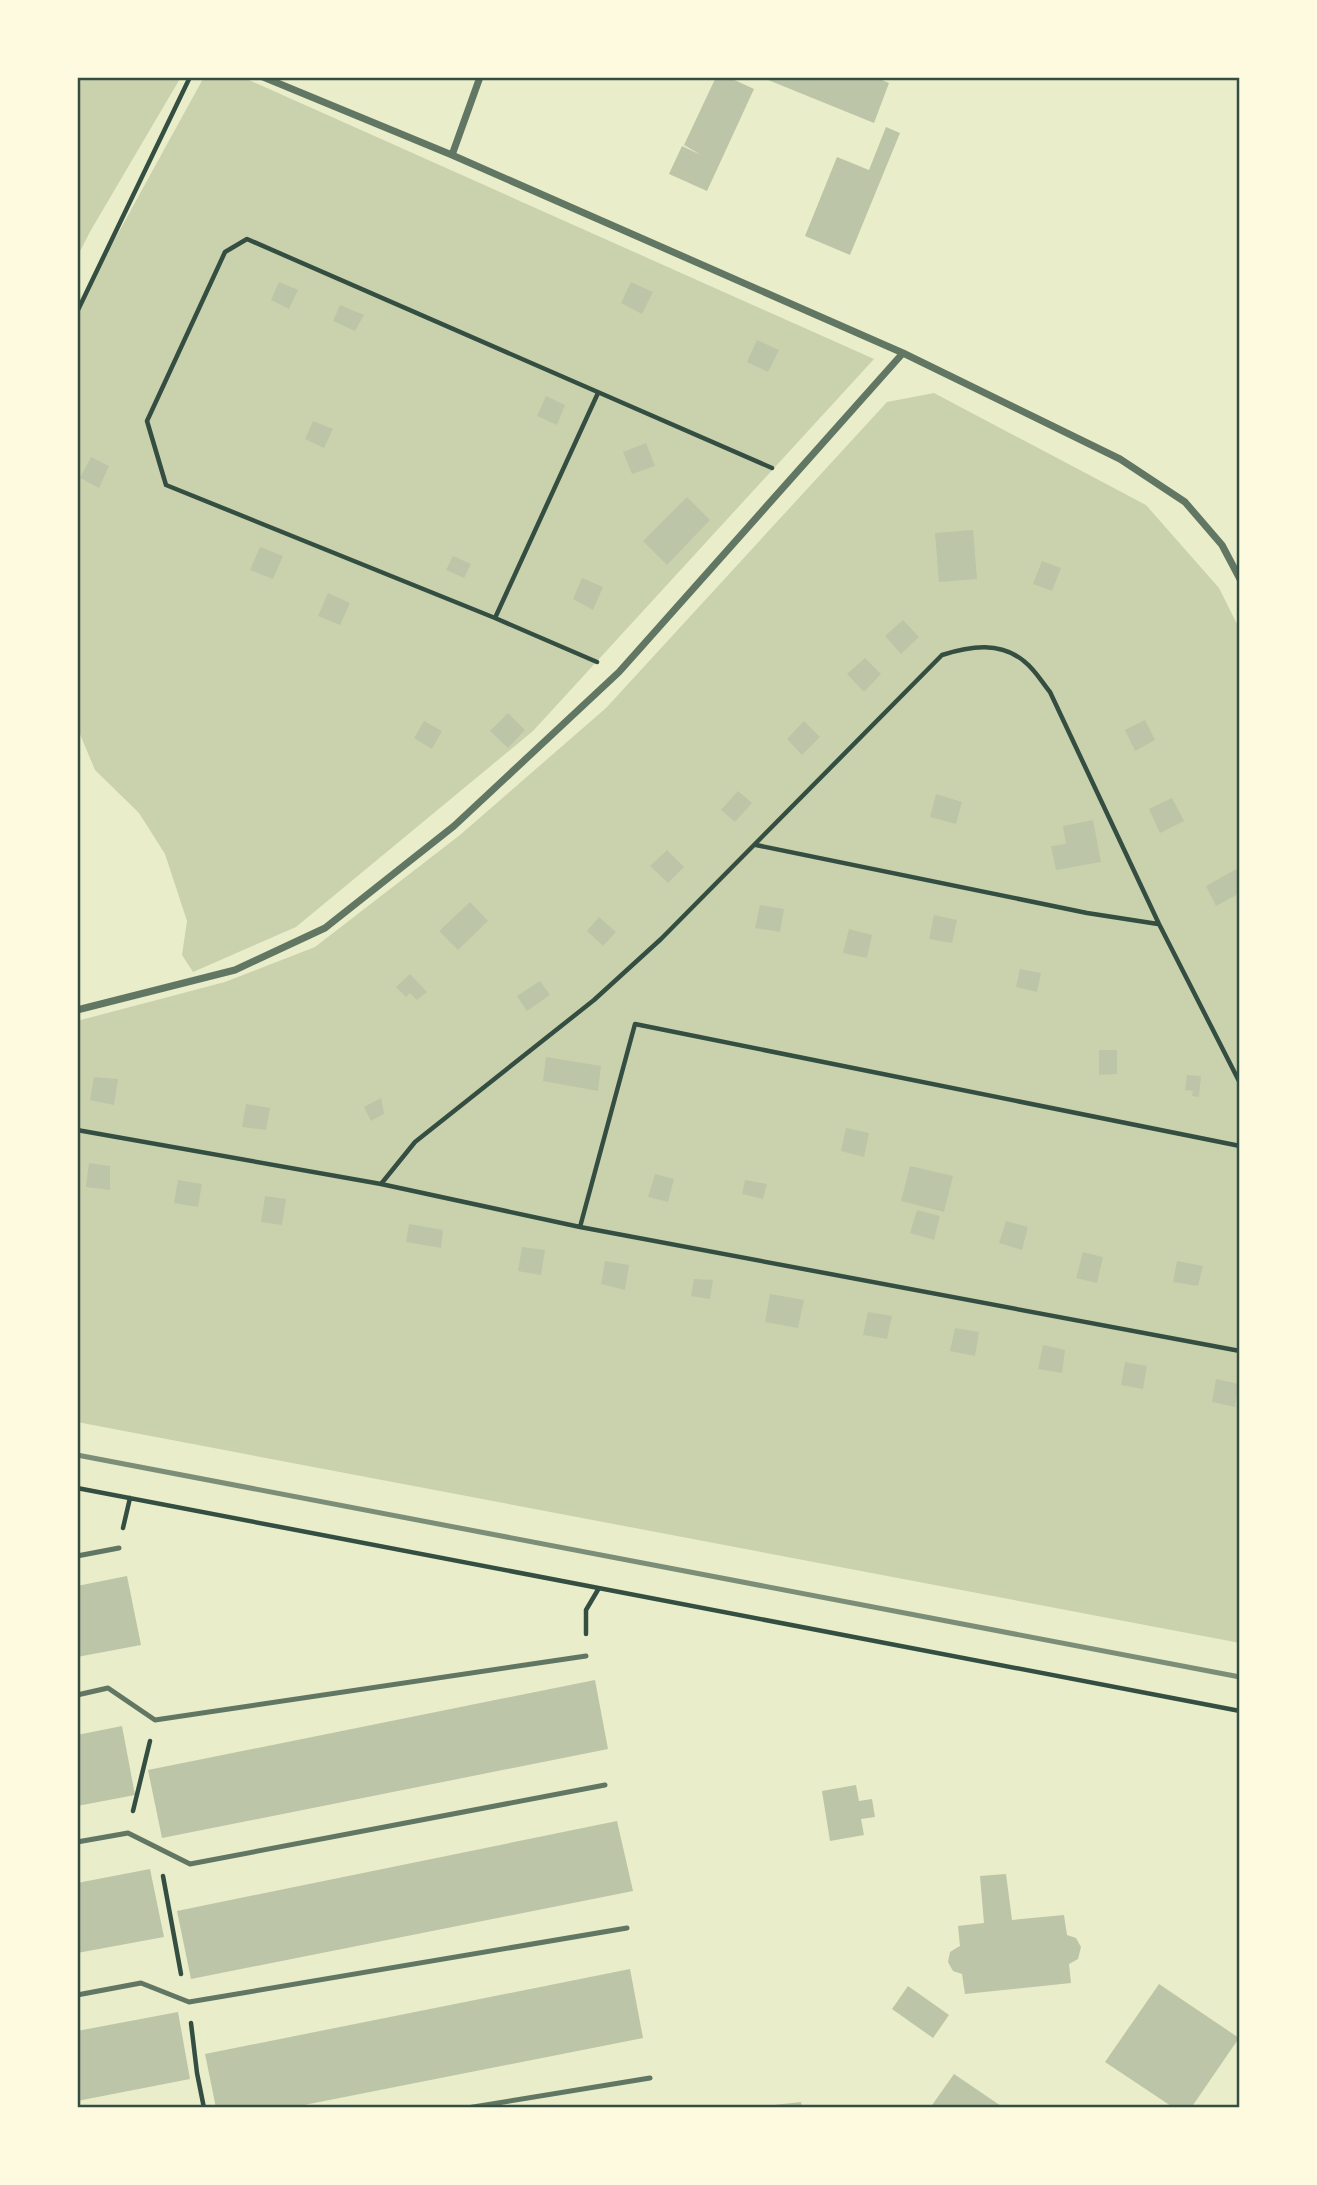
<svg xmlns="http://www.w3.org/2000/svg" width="1317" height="2185" viewBox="0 0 1317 2185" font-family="Montserrat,sans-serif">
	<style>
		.green { fill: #cad2ad }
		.building { fill: #bcc5a7 }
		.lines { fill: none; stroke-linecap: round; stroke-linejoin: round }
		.path { stroke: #344e41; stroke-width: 4.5 }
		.service { stroke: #617663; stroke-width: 5 }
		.minor { stroke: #617663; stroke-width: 7 }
		.rail { stroke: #7c8e77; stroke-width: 5 }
		.neatline { fill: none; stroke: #344e41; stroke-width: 2.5 }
	</style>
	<rect width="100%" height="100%" fill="#e9edc9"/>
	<path class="green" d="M77,77H181L91,230L77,257Z
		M204,77H242L874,359L533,731L296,927L193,972L182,955L187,921L165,854L139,813L95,770L77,727V308Z
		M934,393L1146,505L1219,588L1240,630V1643L77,1422V1021L225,982L315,947L460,835L606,708L887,402Z"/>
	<path class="building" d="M716,77H728L754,89L707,191L669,174L682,146L701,155L684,145Z
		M761,77H875L889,83L874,123Z
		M886,127L900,133L850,255L805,236L837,157L869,170Z
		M279,282L298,290L289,309L271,300Z
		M631,282L653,292L642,314L621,303Z
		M340,305L364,315L355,331L333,321Z
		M757,340L779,350L768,372L747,362Z
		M546,396L565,405L557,425L537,416Z
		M313,421L333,429L324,448L305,439Z
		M646,443L655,466L632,474L623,452Z
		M91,457L109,466L99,488L80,478Z
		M687,497L710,520L667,565L643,541Z
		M973,530L977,579L939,582L935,533Z
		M260,547L283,556L273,579L250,570Z
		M453,556L471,564L464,578L446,570Z
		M1042,561L1061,568L1052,591L1033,584Z
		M582,578L603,587L593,610L573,599Z
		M328,593L350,603L340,625L318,616Z
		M903,620L919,637L901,654L885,636Z
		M865,658L881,674L864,692L847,674Z
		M508,713L525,730L508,748L490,731Z
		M1145,720L1155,740L1135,751L1125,730Z
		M424,721L442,731L432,749L414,738Z
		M804,721L820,737L802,755L787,739Z
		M738,791L752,803L735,822L721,810Z
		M936,794L962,802L956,824L930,817Z
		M1172,798L1184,821L1160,833L1149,809Z
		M1093,820L1101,862L1056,870L1051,846L1066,844L1063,826Z
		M667,850L684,867L668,883L650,866Z
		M1240,867V893L1216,906L1206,886Z
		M470,902L488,921L458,950L439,931Z
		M760,905L784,909L780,932L755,928Z
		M934,915L957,920L952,943L929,939Z
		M599,917L616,932L603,946L587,931Z
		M849,929L872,935L867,958L843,953Z
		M1020,969L1041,973L1037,992L1016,987Z
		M410,974L427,992L417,1000L410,993L406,997L396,987Z
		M540,981L550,995L527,1011L517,996Z
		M1099,1050H1117V1074L1099,1075Z
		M546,1057L601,1066L598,1091L543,1081Z
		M1187,1075L1201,1076L1199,1097L1192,1096L1193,1091L1185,1090Z
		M94,1077L118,1079L114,1105L90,1100Z
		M381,1098L384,1114L371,1121L364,1107Z
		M246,1104L270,1108L266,1130L242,1127Z
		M846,1128L869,1133L864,1157L841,1151Z
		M89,1163L110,1166V1190L86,1187Z
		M910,1166L953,1176L944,1212L901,1201Z
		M655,1174L674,1179L668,1202L648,1197Z
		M178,1180L202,1184L198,1207L174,1203Z
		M745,1180L767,1184L763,1199L742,1194Z
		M265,1196L286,1199L282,1225L261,1222Z
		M917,1210L940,1216L934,1240L910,1233Z
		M1006,1221L1028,1227L1022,1250L999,1243Z
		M409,1224L443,1230L441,1248L406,1242Z
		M522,1247L545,1250L541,1275L518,1271Z
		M1083,1252L1103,1257L1097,1283L1076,1278Z
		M605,1261L629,1265L625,1290L601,1284Z
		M1177,1261L1203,1266L1198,1286L1173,1282Z
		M694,1279L713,1280L710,1299L691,1296Z
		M770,1294L804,1300L798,1328L765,1322Z
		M868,1312L892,1316L887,1339L863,1335Z
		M955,1328L979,1332L975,1356L950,1351Z
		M1043,1345L1065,1350L1062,1373L1038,1369Z
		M1125,1362L1147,1366L1143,1389L1121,1385Z
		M1216,1379L1239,1384L1235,1407L1212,1402Z
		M127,1576L141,1645L77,1657V1586Z
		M595,1680L608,1749L162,1838L148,1770Z
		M122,1726L135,1795L77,1806V1735Z
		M856,1785L859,1801L872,1799L875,1817L861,1819L864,1835L830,1841L822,1791Z
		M617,1821L633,1891L191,1979L177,1911Z
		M150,1869L164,1937L77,1953V1883Z
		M1006,1874L1012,1920L1064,1915L1067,1935L1076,1938L1081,1947L1078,1959L1069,1964L1071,1983L965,1994L962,1974L953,1971L948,1962L950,1952L960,1946L958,1926L984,1923L980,1876Z
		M630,1969L643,2038L289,2108H216L205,2054Z
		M1159,1984L1239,2038L1191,2108H1174L1105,2062Z
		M908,1986L949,2015L933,2038L892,2009Z
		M178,2012L190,2079L77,2101V2031Z
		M954,2074L1004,2108H930Z
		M801,2102L802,2108H765V2106Z"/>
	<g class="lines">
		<path class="path" d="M77,312L190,77
			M495,618L598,393
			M597,662L495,618L166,485L147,421L225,252L247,239L772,468
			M756,845L1087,913L1158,924
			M77,1130L381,1184L580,1227L1240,1351
			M381,1184L415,1142L594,1000L661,939L942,655C970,646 1001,641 1025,662C1035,670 1042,682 1050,692L1159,924L1240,1083
			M580,1227L635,1024L1240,1146
			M77,1488L1240,1711
			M123,1528L130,1498
			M586,1634V1610L599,1588
			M133,1811L150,1741
			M163,1876L181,1974
			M191,2023L197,2073L204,2108"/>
		<path class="service" d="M77,1556L119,1548
			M77,1695L108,1688L155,1720L586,1656
			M77,1842L128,1833L190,1864L605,1785
			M77,1995L141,1983L189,2002L627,1928
			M467,2108L650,2078"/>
		<path class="minor" d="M263,77L452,155L903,353L1120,459L1185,502L1222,545L1240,579
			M452,155L480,77
			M77,1010L235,970L325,928L454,826L619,672L903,353"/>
		<path class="rail" d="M77,1455L1240,1677"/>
	</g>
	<rect width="1317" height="2185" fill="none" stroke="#fefae0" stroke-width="158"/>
	<rect x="79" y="79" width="1159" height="2027" class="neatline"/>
</svg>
